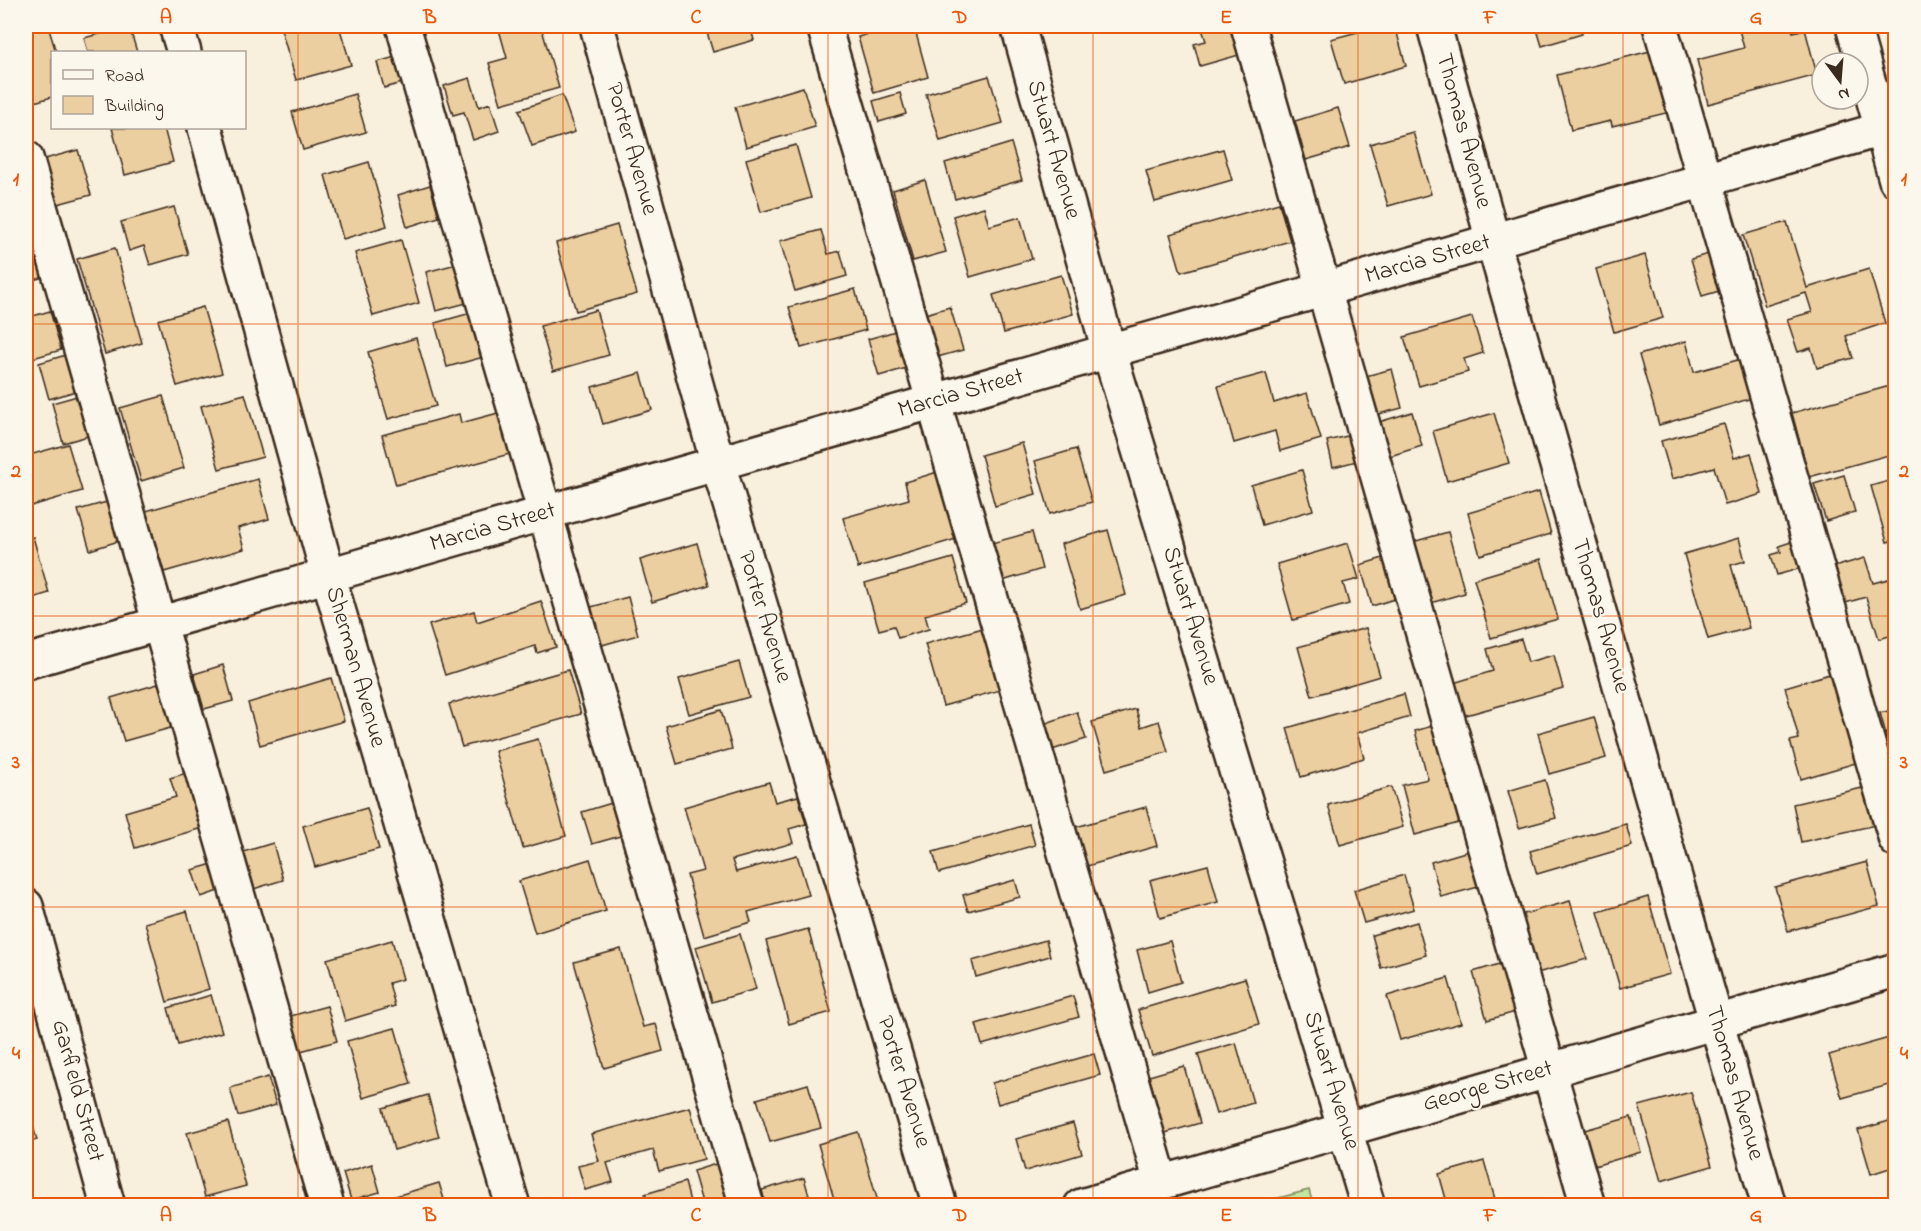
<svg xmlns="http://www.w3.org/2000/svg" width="1921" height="1231" viewBox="0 0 1921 1231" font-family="'Indie Flower',sans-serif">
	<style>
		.green { fill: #c3e6a0; stroke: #7f885f; stroke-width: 1.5 }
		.building { fill: #eccfa0; stroke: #3b2a1e; stroke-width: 1.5 }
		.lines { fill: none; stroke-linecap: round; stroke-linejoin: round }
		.minor-casing { stroke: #3b2a1e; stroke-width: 38 }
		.minor { stroke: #fbf7ec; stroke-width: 33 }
		.grid { fill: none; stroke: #e8590c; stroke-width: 1.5; stroke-opacity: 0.55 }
		.labels { text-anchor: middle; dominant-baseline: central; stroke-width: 4.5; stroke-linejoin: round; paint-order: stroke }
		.street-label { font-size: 24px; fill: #3b2a1e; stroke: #fbf7ec }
		.neatline { fill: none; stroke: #e8590c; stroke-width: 2 }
		.grid-label { font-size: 20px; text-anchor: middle; font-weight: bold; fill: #e8590c }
	</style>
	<rect width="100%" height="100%" fill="#f8efdd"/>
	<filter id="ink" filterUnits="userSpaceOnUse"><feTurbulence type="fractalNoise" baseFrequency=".0167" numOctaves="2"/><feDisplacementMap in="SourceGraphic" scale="12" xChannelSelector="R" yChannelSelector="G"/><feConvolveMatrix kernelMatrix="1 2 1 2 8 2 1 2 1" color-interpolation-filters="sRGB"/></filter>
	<g filter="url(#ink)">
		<path class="green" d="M1309,1190L1313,1205H1252Z"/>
		<path class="building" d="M48,26L56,52H52V97L31,103L26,85V32Z
			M129,26L137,52H88L84,38Z
			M280,26H339L351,65L296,80Z
			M498,26H541L559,88L501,104L489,63L507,58Z
			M705,26H750L754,40L713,52Z
			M897,26H914L928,77L874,93L858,37Z
			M1201,26H1231L1239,55L1200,66L1194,44L1206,41Z
			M1380,26H1395L1406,66L1344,84L1331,39Z
			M1536,26H1580L1582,34L1542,46Z
			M1738,26H1791L1793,32L1805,29L1817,75L1708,104L1697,60L1744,48Z
			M1654,50L1670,112L1612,126L1611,121L1571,130L1557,75Z
			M403,55L410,81L384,88L377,62Z
			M989,76L1003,123L940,141L926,94Z
			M470,78L479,107L490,103L499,131L473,140L464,112L453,115L444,86Z
			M803,87L815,127L746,147L735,107Z
			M900,93L906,114L879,122L873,101Z
			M355,94L366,132L303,150L292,112Z
			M562,95L575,132L532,146L519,110Z
			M1338,108L1350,147L1306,160L1295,121Z
			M112,128H164L173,162L125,175Z
			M1413,132L1431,194L1388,206L1370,144Z
			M1011,143L1022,180L955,199L945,163Z
			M796,145L811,198L761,212L746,159Z
			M1223,149L1232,180L1155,202L1146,171Z
			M78,150L91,195L54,205L41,160Z
			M369,162L387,226L343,239L325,175Z
			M925,180L946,252L913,261L893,190Z
			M430,185L439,217L407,227L398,195Z
			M1279,203L1290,241L1181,272L1170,234Z
			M174,207L188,254L150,265L144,246L129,251L121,222Z
			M984,207L989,226L1020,217L1032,259L970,277L953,216Z
			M35,220L51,275L26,282V223Z
			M1787,222L1807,288L1869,269L1885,323L1846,336L1853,358L1817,368L1811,348L1798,352L1787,319L1812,312L1806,293L1765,306L1743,235Z
			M617,225L637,294L576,311L556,243Z
			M821,230L828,254L840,251L847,276L795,291L780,241Z
			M401,240L419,303L373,316L355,253Z
			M115,248L142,343L105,354L77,259Z
			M1715,252L1726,289L1702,296L1691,259Z
			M1645,255L1663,318L1614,332L1596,269Z
			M468,261L478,300L436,311L426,272Z
			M1061,275L1073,314L1004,333L993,295Z
			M855,289L866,330L801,348L789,307Z
			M203,307L222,373L177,386L158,320Z
			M950,307L963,350L930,359L918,316Z
			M596,310L609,355L553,371L540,326Z
			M50,311L61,350L26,360V318Z
			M478,311L491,355L447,367L435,323Z
			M1472,317L1483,353L1464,359L1468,372L1419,386L1404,337Z
			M899,330L910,367L879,376L868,339Z
			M416,338L436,406L388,419L368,352Z
			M1686,341L1694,372L1745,358L1756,397L1659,425L1639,355Z
			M76,352L86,388L49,399L39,363Z
			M1392,369L1402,408L1371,416L1362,377Z
			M641,373L652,410L603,424L592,387Z
			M1266,373L1274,403L1307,393L1321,439L1280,451L1275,431L1234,443L1218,386Z
			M1890,386L1896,406V453L1809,477L1792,413Z
			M88,393L99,433L63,443L52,403Z
			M245,394L263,457L219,469L201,406Z
			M163,396L184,468L141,481L120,408Z
			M502,412L513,453L396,485L382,435L459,414L461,423Z
			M1412,412L1422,446L1390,456L1379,422Z
			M1494,413L1509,463L1447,481L1433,431Z
			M1724,424L1734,458L1751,453L1762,494L1725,505L1714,467L1672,479L1661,441Z
			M1351,435L1357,461L1333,467L1327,441Z
			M1022,443L1036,494L995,506L981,455Z
			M68,444L82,491L28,507L26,456Z
			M1076,449L1092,502L1050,514L1035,461Z
			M944,470L963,537L858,568L843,518L909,499L905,482Z
			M1302,470L1313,510L1262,525L1251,485Z
			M1844,475L1855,512L1826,521L1814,484Z
			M258,479L269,519L238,528L244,549L164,572L146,511Z
			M1896,479V540L1887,542L1871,486Z
			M1539,492L1551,534L1480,555L1468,513Z
			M114,500L125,539L90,550L78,510Z
			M1108,530L1126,595L1080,609L1061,544Z
			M1032,532L1042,569L999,582L988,544Z
			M1448,532L1465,593L1427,604L1409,543Z
			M33,537L49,593L26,600V539Z
			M1739,538L1745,561L1731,565L1749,628L1708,639L1684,554Z
			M1797,540L1805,567L1777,575L1771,555L1781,552L1779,546Z
			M697,543L709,585L652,602L640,560Z
			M1348,543L1359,579L1343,583L1349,604L1293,620L1277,564Z
			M1393,555L1404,596L1372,606L1360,565Z
			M953,558L966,603L925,615L929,629L898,638L894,626L879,630L865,583Z
			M1865,558L1873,583L1896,577V634L1879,639L1866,597L1845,603L1834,567Z
			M1541,559L1558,619L1491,638L1474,579Z
			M628,597L638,635L602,645L591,607Z
			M541,601L556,647L537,653L535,646L445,675L429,625L474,611L477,622Z
			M983,628L1000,690L943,706L925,644Z
			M1366,628L1380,676L1312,696L1298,647Z
			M1521,639L1528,662L1554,655L1563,688L1459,717L1450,684L1493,671L1487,649Z
			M739,662L749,697L689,714L679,679Z
			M223,665L233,701L204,709L194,674Z
			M568,670L581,714L462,747L449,704Z
			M1833,673L1859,762L1801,779L1790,741L1799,739L1785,687Z
			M331,678L344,721L260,745L248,703Z
			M161,683L174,727L124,741L111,698Z
			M1404,694L1410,717L1357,733L1364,758L1301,777L1287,728Z
			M1136,709L1141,727L1159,721L1168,752L1106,770L1092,722Z
			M1896,709V750L1891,752L1880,713Z
			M721,710L732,749L677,764L666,726Z
			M1077,712L1086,739L1049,751L1041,725Z
			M1594,717L1606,758L1549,774L1538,733Z
			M1439,724L1466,821L1415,835L1402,785L1428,779L1415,731Z
			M538,739L566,836L523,848L495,751Z
			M196,770L212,825L135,848L125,812L176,797L170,778Z
			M1545,780L1556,818L1519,828L1508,791Z
			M769,782L775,802L798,796L806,824L789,829L793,843L732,860L736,872L797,855L809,895L748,912L751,922L704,936L687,875L703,871L684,807Z
			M1871,786L1880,824L1801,842L1793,804Z
			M1391,787L1403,827L1340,845L1328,805Z
			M615,802L624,835L592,844L582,812Z
			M1146,807L1157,846L1087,866L1076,827Z
			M367,808L379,849L315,867L303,826Z
			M1029,824L1035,845L939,873L933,852Z
			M1626,824L1632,846L1537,874L1530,851Z
			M273,843L283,880L250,890L240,853Z
			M1472,850L1482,886L1441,897L1431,862Z
			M590,859L606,911L535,933L519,881Z
			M1867,862L1879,906L1788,931L1775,887Z
			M216,863L224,889L201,897L192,870Z
			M1208,865L1218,902L1160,918L1150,880Z
			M1404,875L1414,909L1364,923L1354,890Z
			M1015,880L1020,897L968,911L963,895Z
			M1648,897L1670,974L1620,988L1598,912Z
			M1570,901L1587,959L1537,973L1520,915Z
			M187,911L209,989L167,1002L145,923Z
			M1417,922L1426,955L1381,968L1372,935Z
			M808,929L831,1012L789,1024L766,941Z
			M740,934L756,989L712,1002L696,947Z
			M392,940L403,979L389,983L395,1006L345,1021L327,959Z
			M1046,940L1050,956L976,977L972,961Z
			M1170,941L1181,982L1148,992L1137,950Z
			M621,949L643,1027L656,1024L663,1051L604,1068L574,962Z
			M1509,961L1523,1010L1487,1020L1473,972Z
			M1245,978L1259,1024L1152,1056L1138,1010Z
			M1448,978L1461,1023L1400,1040L1387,996Z
			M211,995L222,1032L178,1045L168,1008Z
			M1073,996L1079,1017L982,1045L976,1024Z
			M327,1006L337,1041L297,1052L287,1017Z
			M395,1028L411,1084L363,1098L347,1041Z
			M1896,1036V1083L1842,1098L1829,1055Z
			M1236,1043L1253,1103L1216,1114L1198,1054Z
			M1094,1054L1100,1075L998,1104L992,1083Z
			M1184,1066L1200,1123L1165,1133L1149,1076Z
			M268,1077L276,1105L238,1116L230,1088Z
			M808,1084L821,1128L770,1142L757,1099Z
			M1691,1092L1712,1166L1661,1181L1639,1106Z
			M428,1095L439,1137L394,1150L383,1108Z
			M690,1107L704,1159L659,1171L653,1150L607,1163L613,1182L585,1190L578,1166L599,1161L591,1134Z
			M28,1109L37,1140L26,1143V1110Z
			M1631,1117L1641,1152L1591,1167L1581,1131Z
			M1896,1119V1166L1871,1174L1858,1130Z
			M228,1122L246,1186L205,1197L187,1133Z
			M1073,1123L1082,1154L1025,1171L1016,1139Z
			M858,1132L878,1202L865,1206H836L818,1144Z
			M729,1160L742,1206H703L693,1171Z
			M1484,1161L1497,1206H1448L1439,1174Z
			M372,1164L380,1192L351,1200L343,1173Z
			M804,1178L812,1206H766L762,1190Z
			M685,1182L691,1206H649L645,1194Z
			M439,1183L446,1206H380L379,1201Z
			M1712,1198L1714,1206H1686Z"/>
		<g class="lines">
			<g class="minor-casing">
				<path id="minor" d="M176,26L184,52
					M403,26L747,1206
					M597,26L718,464L940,1206
					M824,26L1161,1182
					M1018,26L1109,351L1368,1206
					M1248,26L1588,1206
					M1434,26L1493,241L1769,1206
					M1660,26L1896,840
					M1853,26L1896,180
					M205,128L328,575L513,1206
					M26,158L327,1206
					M26,662L1896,125
					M26,906L108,1206
					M1081,1206L1896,970"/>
			</g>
			<use href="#minor" class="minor"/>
		</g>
	</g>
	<path class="grid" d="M298,26V1206M563,26V1206M828,26V1206M1093,26V1206M1358,26V1206M1623,26V1206M26,324H1896M26,616H1896M26,907H1896"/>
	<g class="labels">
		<g class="street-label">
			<text transform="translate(1463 131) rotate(75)">Thomas Avenue</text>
			<text transform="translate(631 149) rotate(74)">Porter Avenue</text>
			<text transform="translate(1053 150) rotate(74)">Stuart Avenue</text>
			<text transform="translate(1428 260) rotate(-16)">Marcia Street</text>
			<text transform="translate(961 394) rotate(-16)">Marcia Street</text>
			<text transform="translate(493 528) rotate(-16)">Marcia Street</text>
			<text transform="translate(1190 616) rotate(73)">Stuart Avenue</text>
			<text transform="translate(1600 616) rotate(74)">Thomas Avenue</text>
			<text transform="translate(764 617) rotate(73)">Porter Avenue</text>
			<text transform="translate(355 667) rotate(74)">Sherman Avenue</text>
			<text transform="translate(1331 1081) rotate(73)">Stuart Avenue</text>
			<text transform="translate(903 1082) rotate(73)">Porter Avenue</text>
			<text transform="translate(1734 1083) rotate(74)">Thomas Avenue</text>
			<text transform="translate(1488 1087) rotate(-16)">George Street</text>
			<text transform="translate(77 1091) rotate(75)">Garfield Street</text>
		</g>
	</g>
	<rect width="1921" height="1231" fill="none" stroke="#fbf7ec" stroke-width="66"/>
	<rect x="51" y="51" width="195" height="78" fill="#fbf7ec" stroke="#aea59a" stroke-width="1.5"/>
	<rect x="63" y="70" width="30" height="9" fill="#fbf7ec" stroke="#aea59a" stroke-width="1.5"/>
	<text x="105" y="81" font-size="18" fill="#3b2a1e">Road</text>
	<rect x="63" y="96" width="30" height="18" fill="#eccfa0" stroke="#aea59a" stroke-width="1.5"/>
	<text x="105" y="111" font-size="18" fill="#3b2a1e">Building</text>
	<g transform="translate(1840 81) rotate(164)"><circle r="28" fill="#fbf7ec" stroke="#aea59a" stroke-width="1.5"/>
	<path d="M0-4.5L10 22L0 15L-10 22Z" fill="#3b2a1e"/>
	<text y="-9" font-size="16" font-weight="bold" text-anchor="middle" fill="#3b2a1e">N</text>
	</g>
	<rect x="33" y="33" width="1855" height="1165" class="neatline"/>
	<g class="grid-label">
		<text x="166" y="23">A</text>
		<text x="430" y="23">B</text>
		<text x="696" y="23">C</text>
		<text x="960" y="23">D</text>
		<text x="1226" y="23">E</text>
		<text x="1490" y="23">F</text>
		<text x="1756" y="23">G</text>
		<text x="16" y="185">1</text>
		<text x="1904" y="185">1</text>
		<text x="16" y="477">2</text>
		<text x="1904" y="477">2</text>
		<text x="16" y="768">3</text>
		<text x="1904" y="768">3</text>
		<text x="16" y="1059">4</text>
		<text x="1904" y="1059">4</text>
		<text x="166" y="1221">A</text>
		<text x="430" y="1221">B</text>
		<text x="696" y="1221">C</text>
		<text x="960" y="1221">D</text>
		<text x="1226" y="1221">E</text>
		<text x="1490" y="1221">F</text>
		<text x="1756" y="1221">G</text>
	</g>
</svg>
